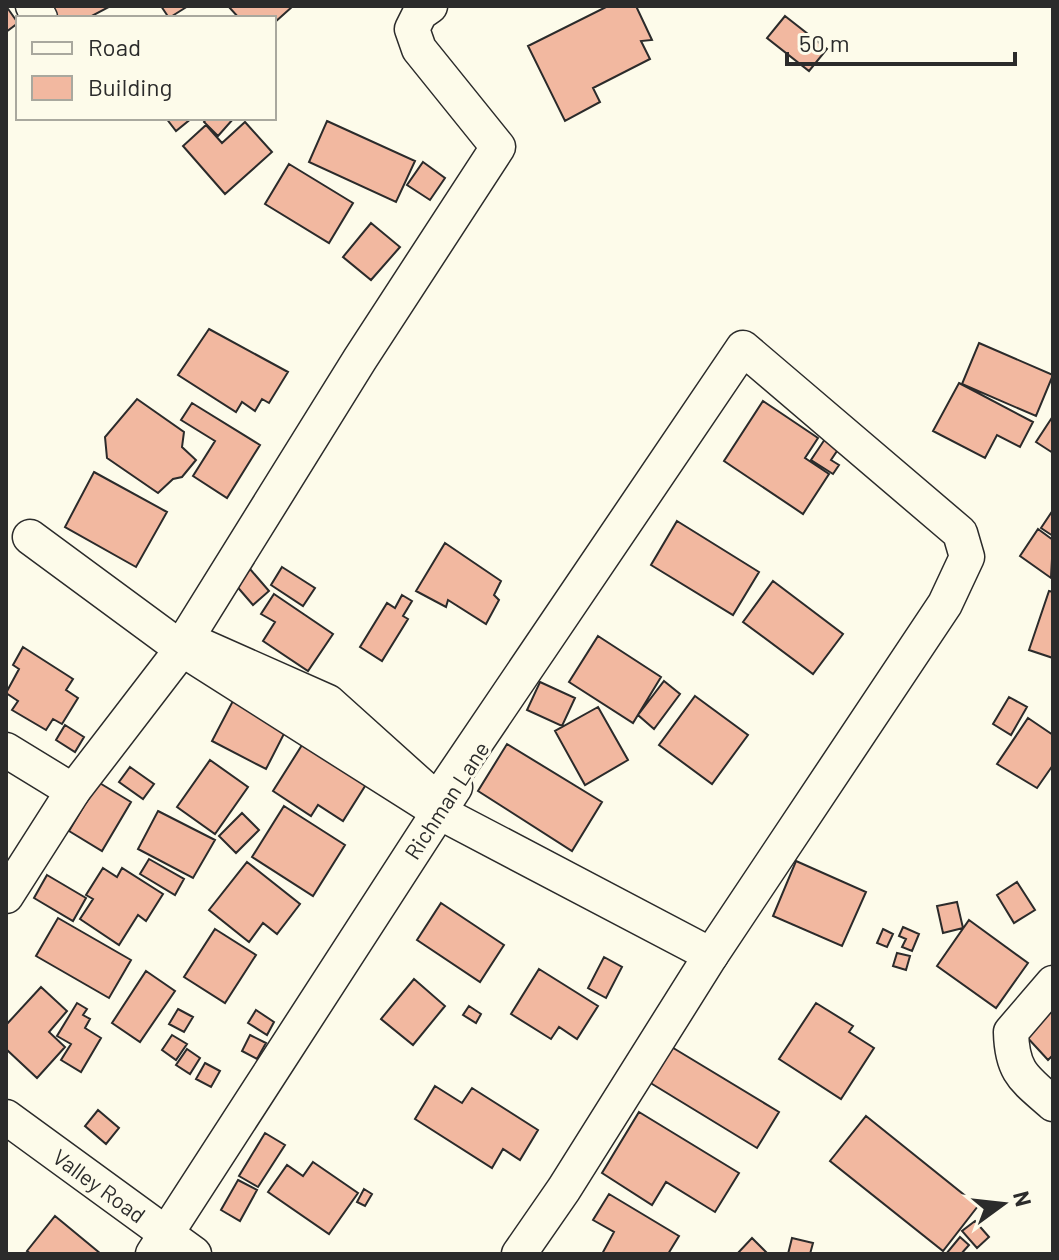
<svg xmlns="http://www.w3.org/2000/svg" width="1059" height="1260" viewBox="0 0 1059 1260" font-family="Barlow,sans-serif">
	<style>
		.building { fill: #f2b8a0; stroke: #2b2b2b; stroke-width: 2 }
		.lines { fill: none; stroke-linecap: round; stroke-linejoin: round }
		.minor-casing { stroke: #2b2b2b; stroke-width: 37 }
		.minor { stroke: #fdfbea; stroke-width: 34 }
		.labels { text-anchor: middle; dominant-baseline: central; stroke-width: 6; stroke-linejoin: round; paint-order: stroke }
		.street-label { font-size: 22px; fill: #2b2b2b; stroke: #fdfbea }
	</style>
	<rect width="100%" height="100%" fill="#fdfbea"/>
	<path class="building" d="M6,6L18,23L6,32Z
		M51,6H109V7L88,18H57Z
		M161,6H188L169,18Z
		M228,6H293L274,23V18H239Z
		M608,6H636L652,40L641,41L650,59L593,88L600,102L565,121L528,46Z
		M785,16L827,49L809,71L767,38Z
		M166,118H192L176,131Z
		M207,118H234L218,136L204,122Z
		M327,121L415,161L396,202L309,162Z
		M245,122L272,152L225,194L183,146L206,125L222,143Z
		M423,162L445,178L430,200L407,185Z
		M289,164L353,203L329,243L265,204Z
		M371,223L400,247L371,280L343,257Z
		M209,329L288,372L269,403L262,399L255,411L242,402L236,412L178,375Z
		M979,343L1053,375L1036,416L962,384Z
		M959,383L1033,422L1020,447L997,435L985,458L933,431Z
		M137,399L184,432L182,447L196,460L182,477L173,479L158,493L107,458L105,437Z
		M763,401L818,438L805,458L829,474L803,514L724,461Z
		M192,403L260,445L227,498L193,476L215,441L181,420Z
		M1053,416V453L1036,442Z
		M825,439L839,448L831,460L839,465L833,474L811,460Z
		M94,472L167,512L136,567L65,527Z
		M1053,510V536L1041,528Z
		M677,521L759,572L733,615L651,565Z
		M1038,529L1053,540L1051,578L1020,556Z
		M445,543L501,581L494,595L499,600L486,624L448,600L446,607L416,591Z
		M282,567L315,588L303,606L271,585Z
		M250,569L269,591L253,605L234,583Z
		M773,581L843,634L813,674L743,622Z
		M1049,591L1053,592V658L1029,650Z
		M274,594L333,634L308,671L263,641L275,622L261,614Z
		M402,595L412,601L403,616L408,619L382,661L360,647L387,603L395,608Z
		M598,636L661,677L633,723L569,682Z
		M23,647L73,679L66,690L78,698L62,724L53,719L46,730L12,710L18,701L6,693L19,669L13,665Z
		M664,681L680,694L654,729L638,715Z
		M540,682L575,698L562,726L527,710Z
		M695,696L748,735L712,784L659,745Z
		M235,697L289,724L266,769L212,741Z
		M1009,697L1027,707L1011,735L993,724Z
		M598,707L628,760L585,785L555,731Z
		M1028,718L1053,735V765L1037,788L997,764Z
		M65,725L84,737L75,752L56,740Z
		M309,734L372,775L343,821L318,805L311,816L273,791Z
		M507,744L602,802L572,851L478,791Z
		M210,760L248,787L215,834L177,807Z
		M130,767L154,784L143,799L119,782Z
		M98,782L131,802L102,851L69,831Z
		M284,806L345,845L313,896L252,857Z
		M158,811L215,840L193,878L138,849Z
		M242,813L259,830L236,853L219,836Z
		M149,859L184,879L175,895L140,874Z
		M796,861L866,892L842,946L773,916Z
		M247,862L300,904L277,934L263,923L249,942L209,910Z
		M103,868L117,877L122,868L163,894L146,921L138,915L119,945L80,919L93,899L86,895Z
		M47,875L86,898L73,921L34,898Z
		M1017,882L1035,910L1014,923L997,895Z
		M957,902L963,928L943,933L937,906Z
		M441,903L504,945L480,982L417,940Z
		M58,918L131,960L109,998L36,956Z
		M969,920L1028,963L996,1008L937,966Z
		M903,927L919,934L912,951L902,947L906,939L899,936Z
		M215,929L256,955L225,1003L184,977Z
		M883,929L893,934L887,947L877,943Z
		M897,953L910,956L906,970L893,966Z
		M604,957L622,967L606,998L588,988Z
		M539,969L598,1006L577,1039L559,1027L551,1039L511,1014Z
		M146,971L175,991L140,1042L112,1023Z
		M414,979L445,1006L413,1045L381,1019Z
		M41,987L67,1011L49,1032L65,1047L37,1078L6,1049V1025Z
		M77,1003L87,1009L83,1015L90,1019L85,1028L101,1038L81,1072L61,1060L71,1044L57,1036Z
		M816,1003L853,1026L849,1032L874,1048L841,1099L779,1059Z
		M469,1006L481,1014L476,1023L463,1015Z
		M1053,1008V1055L1048,1060L1025,1035Z
		M178,1009L193,1017L184,1032L169,1024Z
		M256,1010L274,1022L267,1035L248,1023Z
		M172,1035L187,1044L176,1060L162,1050Z
		M250,1035L266,1043L257,1059L242,1051Z
		M665,1043L779,1112L757,1148L644,1079Z
		M187,1049L200,1058L190,1074L176,1065Z
		M205,1063L220,1071L211,1087L196,1079Z
		M435,1086L462,1103L472,1088L538,1130L520,1160L503,1149L492,1168L415,1119Z
		M98,1110L119,1128L106,1144L85,1126Z
		M639,1112L739,1173L715,1212L666,1182L652,1205L602,1173Z
		M866,1116L978,1206L943,1251L830,1161Z
		M265,1133L285,1145L258,1187L239,1176Z
		M313,1162L358,1193L329,1234L268,1192L287,1165L303,1176Z
		M238,1180L257,1190L240,1221L221,1210Z
		M364,1189L372,1194L365,1206L357,1202Z
		M609,1194L679,1236L668,1254H602L614,1232L593,1220Z
		M55,1216L101,1254H31L27,1251Z
		M975,1221L989,1237L977,1248L962,1231Z
		M960,1237L969,1245L961,1254H946Z
		M752,1238L768,1254H737Z
		M792,1238L813,1243L810,1254H788Z"/>
	<g class="lines">
		<g class="minor-casing">
			<g id="minor">
				<path d="M33,6L40,18"/>
				<path d="M430,6L420,13L412,29L419,49L498,147L360,359L186,639L328,702L437,800L743,348L960,533L967,557L945,604L711,955L564,1189L519,1254"/>
				<path d="M30,537L182,649L439,812L711,955"/>
				<path d="M6,750L73,791"/>
				<path d="M6,896L73,791L182,649L186,639"/>
				<path d="M1053,983L1011,1032C1012,1073 1025,1079 1053,1104"/>
				<path id="s1" d="M6,1117L194,1254"/>
				<path d="M153,1254L455,787"/>
			</g>
		</g>
		<use href="#minor" class="minor"/>
	</g>
	<g class="labels">
		<g class="street-label">
			<text transform="translate(446 800) rotate(-57)">Richman Lane</text>
			<text stroke="none"><textPath href="#s1" startOffset="116">Valley Road</textPath></text>
		</g>
	</g>
	<rect width="1059" height="1260" fill="none" stroke="#2b2b2b" stroke-width="16"/>
	<rect x="16" y="16" width="260" height="104" fill="#fdfbea" stroke="#a9a89e" stroke-width="2"/>
	<rect x="32" y="42" width="40" height="12" fill="#fdfbea" stroke="#a9a89e" stroke-width="2"/>
	<text x="88" y="56" font-size="24" fill="#2b2b2b">Road</text>
	<rect x="32" y="76" width="40" height="24" fill="#f2b8a0" stroke="#a9a89e" stroke-width="2"/>
	<text x="88" y="96" font-size="24" fill="#2b2b2b">Building</text>
	<g transform="translate(1003 1204) rotate(75)" stroke="#fdfbea" stroke-width="6" paint-order="stroke">
	<path d="M0-6L14 30L0 20L-14 30Z" fill="#2b2b2b"/>
	<text y="-12" font-size="22" font-weight="bold" text-anchor="middle" fill="#2b2b2b">N</text>
	</g>
	<path d="M787 52v12h228v-12" fill="none" stroke="#2b2b2b" stroke-width="4"/>
	<text x="799" y="52" font-size="24" fill="#2b2b2b" stroke="#fdfbea" stroke-width="6" paint-order="stroke">50 m</text>
</svg>
